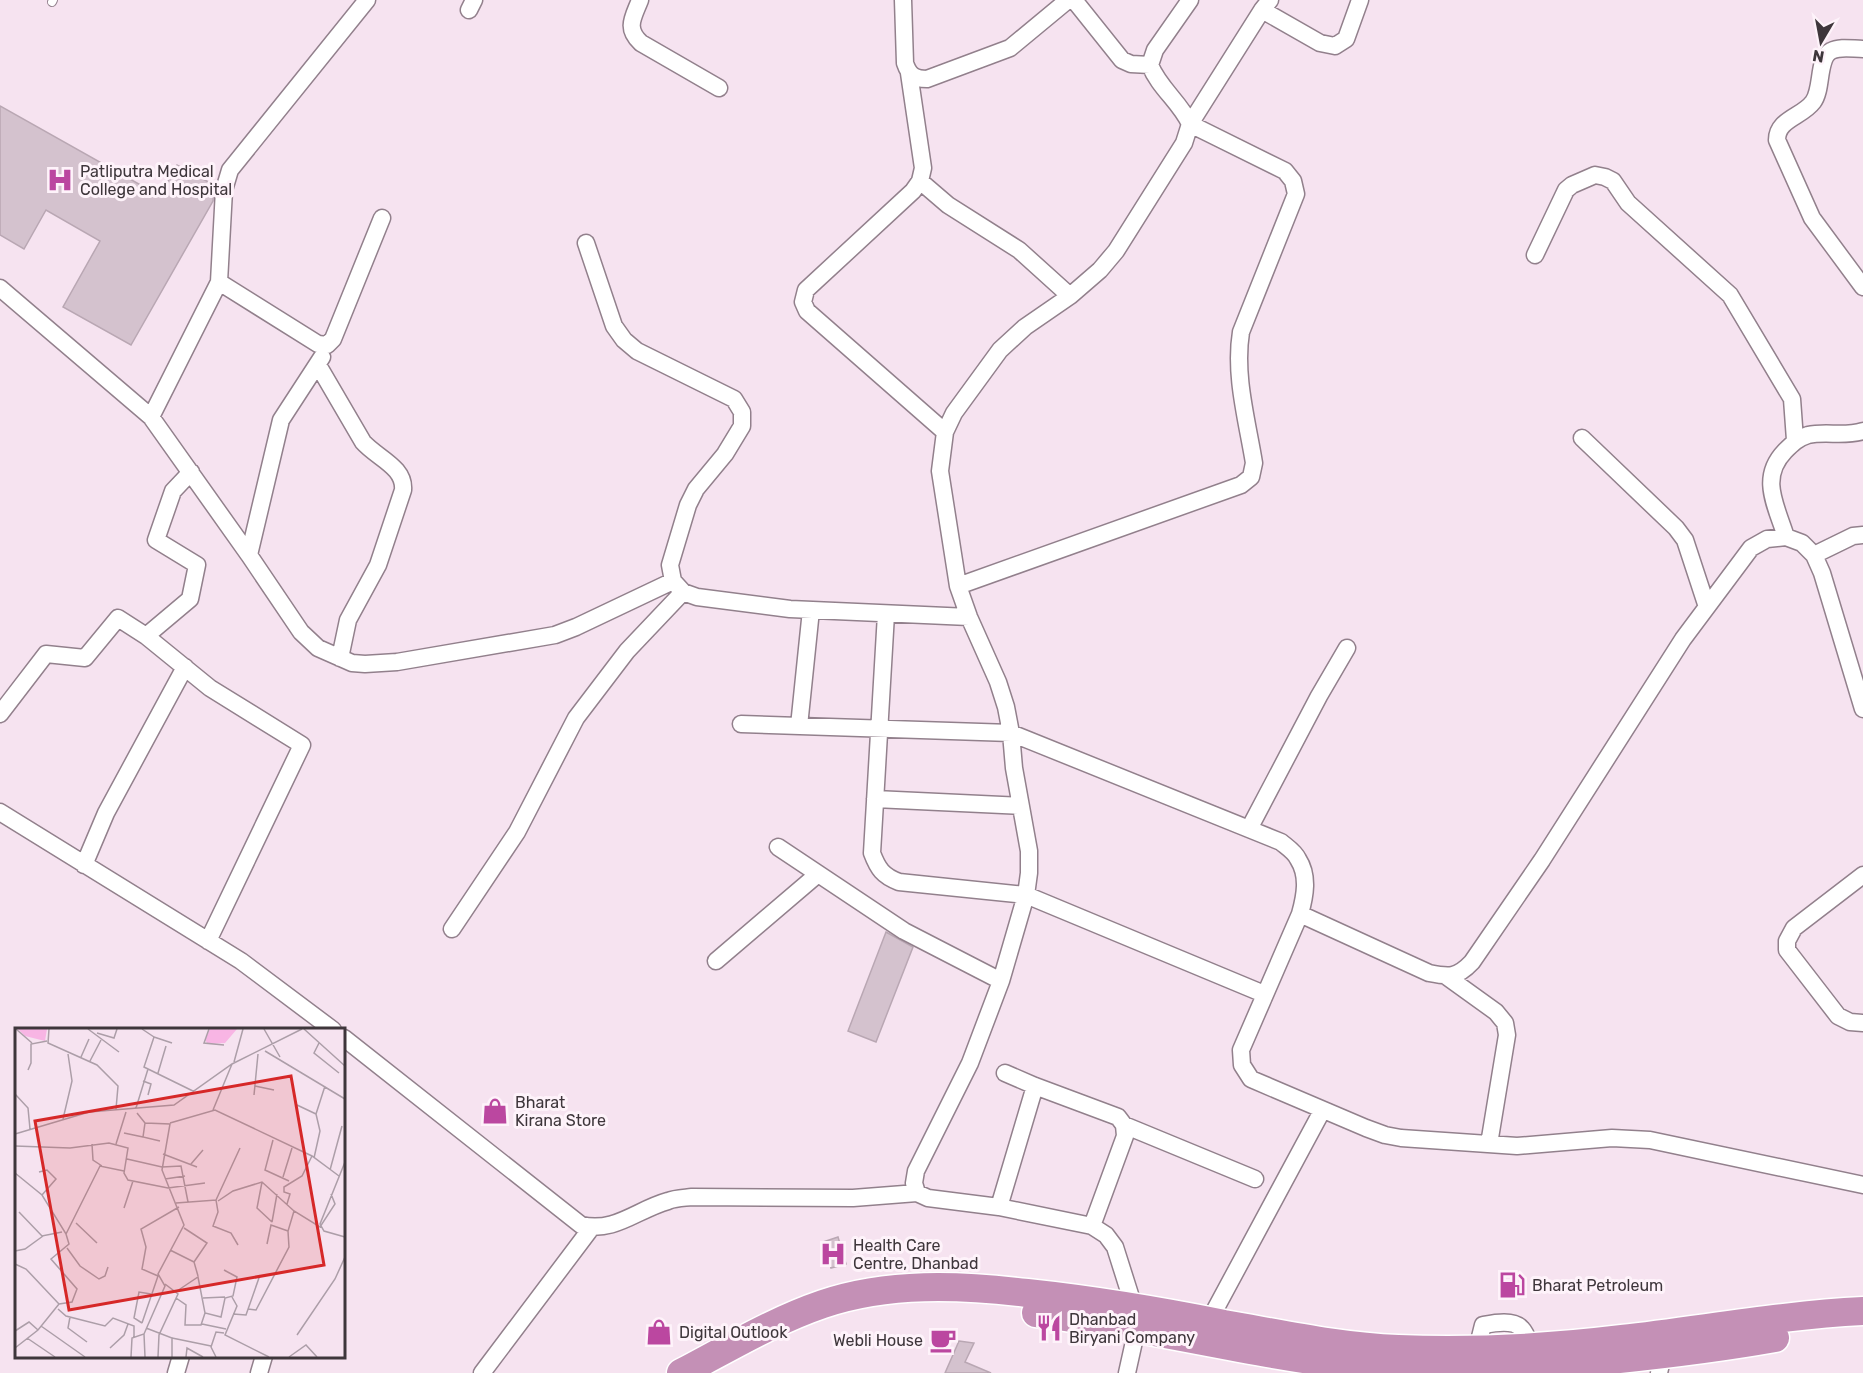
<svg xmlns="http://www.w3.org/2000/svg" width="1863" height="1373" viewBox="0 0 1863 1373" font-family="Rubik,sans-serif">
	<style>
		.building { fill: #d4c2ce; stroke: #b9a7b3; stroke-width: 1.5 }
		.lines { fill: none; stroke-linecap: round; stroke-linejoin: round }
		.service-casing { stroke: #92808c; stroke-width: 10 }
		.minor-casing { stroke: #92808c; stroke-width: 19 }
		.trunk-casing { stroke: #fff; stroke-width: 31 }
		.service { stroke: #fff; stroke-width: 8 }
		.minor { stroke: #fff; stroke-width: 16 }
		.trunk { stroke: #c490b6; stroke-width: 28 }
		.labels { text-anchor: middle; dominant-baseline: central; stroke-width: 6; stroke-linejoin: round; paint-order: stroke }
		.poi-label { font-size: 16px; fill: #3e363b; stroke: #fef3fa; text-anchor: start }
		.inset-road { fill: none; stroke: #ac9ea8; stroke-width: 1.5 }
		.view { fill: #d62828; fill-opacity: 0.15; stroke: #d62828; stroke-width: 3 }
		.inset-edge { fill: none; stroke: #3e363b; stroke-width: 3 }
	</style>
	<rect width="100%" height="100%" fill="#f6e3f0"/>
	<path class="building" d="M0,106L160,196L177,165L214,185L213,201L131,345L63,307L100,241L46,210L24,249L0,235Z
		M886,932L913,947L876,1042L848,1031Z
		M838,1237L846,1264L831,1268L823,1242Z
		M959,1341L974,1343L965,1362L991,1373H945Z"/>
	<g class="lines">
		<g class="service-casing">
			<path id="service" d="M52,2L53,0"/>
		</g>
		<g class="minor-casing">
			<path id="minor" d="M640,0C633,18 625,28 641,43L719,88
				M903,0L905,63C909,75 914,79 927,79L1010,48L1068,0
				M1074,0L1122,60L1131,64L1150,65
				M469,10L474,0
				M1262,10L1320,43L1335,46L1346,39L1360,0
				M1863,49C1853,49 1840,46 1831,51C1817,58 1823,89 1813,102C1802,117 1777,119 1777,140L1812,218L1863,287
				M909,73L923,168L920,181L913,191L806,290L803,302L807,311L945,432
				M920,181L948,205L1019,250L1070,296
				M586,243L614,326L624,340L637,351L734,399L742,412V426L725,454L696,489L688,505L670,565L673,581L683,592L697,597L790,609L969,617
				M1535,255L1566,190L1572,185L1595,175L1605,177L1613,181L1628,203L1730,295L1792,399L1795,440
				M219,282L318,344L327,345L333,339L382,218
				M0,288L151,417L249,555L301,632L318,648L352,663L365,664L397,662L555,635L576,627L673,581
				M318,365L363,442C377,458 405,467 403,490L378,565L348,620L340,658
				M151,417L219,282L224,190L230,170L367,0
				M1582,438L1676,528L1685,540L1707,607
				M1786,537C1776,505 1759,478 1785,451C1792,444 1798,438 1808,435C1826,431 1845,437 1863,431
				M249,555L281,420L322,357
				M1814,555L1853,536L1863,535
				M958,586L1241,485L1251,477L1254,463C1247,420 1234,375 1241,332L1296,194L1293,181L1285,171L1190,124L1262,10L1270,0
				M886,614L872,853C878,869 883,876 899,882L1026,895L1264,994
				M146,636L210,688L302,745L208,941
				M0,714L46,654L85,658L118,618L146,636L190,599L197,565L156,540L173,491L191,472
				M741,724L1011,733L1281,842C1287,847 1295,852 1298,859C1309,876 1305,896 1300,914L1241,1050L1242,1065L1251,1079L1366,1128L1385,1135L1401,1138L1517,1146L1612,1138L1650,1140L1863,1185
				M799,726L811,610
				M875,799L1021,806
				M0,812L241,961L333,1030
				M1249,829L1319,696L1347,648
				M778,847L904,931L1001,981
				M84,865L106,813L185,667
				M1863,875L1794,928L1787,941V950L1838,1016L1850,1022L1863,1023
				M1300,914L1429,973C1449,977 1457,978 1472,962L1542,860L1683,639L1751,548L1767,539L1786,537L1802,543L1814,555L1822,573L1863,709
				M452,929L517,832L576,718L627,651L683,592
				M716,961L818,874
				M1446,976L1496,1012L1505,1023L1507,1035L1489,1144
				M344,1038L581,1225C615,1233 636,1210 668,1201C675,1198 684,1198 692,1197L853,1198L917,1193
				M1005,1073L1035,1086L1118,1117L1124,1125L1125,1136L1092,1226
				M1124,1125L1255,1179
				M999,1207L1035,1086
				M1134,1307L1115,1247L1106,1235L1092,1226L999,1207L928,1198L917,1193L914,1183L916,1171L970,1063L1001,981L1026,895L1029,873V851L1014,768L1011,733L1006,707L998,682L969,617L958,586L940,471L945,432L954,413L1000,350L1025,327L1070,296L1100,270L1116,251L1184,143L1190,124C1180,102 1159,88 1150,65L1155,50L1190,0
				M1209,1321L1322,1111
				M1477,1349L1483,1325C1494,1323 1514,1319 1522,1329C1526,1333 1529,1342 1531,1347
				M176,1373L181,1356
				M259,1373L264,1356
				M482,1373L592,1227
				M1127,1373L1137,1328
				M1659,1373L1663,1355"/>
		</g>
		<g class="trunk-casing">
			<path id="trunk" d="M1036,1313C1146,1326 1253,1355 1363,1367C1438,1373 1515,1369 1590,1362C1652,1356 1713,1349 1775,1338
				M681,1373C727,1349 773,1321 823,1304C888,1282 960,1285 1027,1293C1093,1300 1159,1311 1224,1324C1282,1334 1340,1347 1398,1349C1473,1352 1548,1348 1622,1339C1702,1330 1782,1315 1863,1311"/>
		</g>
		<use href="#service" class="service"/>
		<use href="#minor" class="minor"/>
		<use href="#trunk" class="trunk"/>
	</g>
	<defs>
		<g id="hospital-bare" transform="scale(2.07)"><path d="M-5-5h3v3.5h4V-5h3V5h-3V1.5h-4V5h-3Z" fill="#bb47a0" stroke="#fef3fa" stroke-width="2.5" paint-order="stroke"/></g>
		<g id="shop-bare" transform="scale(2.07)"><path d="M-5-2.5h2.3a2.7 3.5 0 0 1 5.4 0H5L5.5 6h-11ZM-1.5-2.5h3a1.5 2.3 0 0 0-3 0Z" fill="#bb47a0" stroke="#fef3fa" stroke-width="2.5" paint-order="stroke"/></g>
		<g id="fuel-bare" transform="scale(2.07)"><path d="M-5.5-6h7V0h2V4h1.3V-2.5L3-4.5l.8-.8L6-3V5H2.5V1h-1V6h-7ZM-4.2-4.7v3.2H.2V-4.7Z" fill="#bb47a0" stroke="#fef3fa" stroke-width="2.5" paint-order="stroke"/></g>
		<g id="restaurant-bare" transform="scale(2.07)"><path d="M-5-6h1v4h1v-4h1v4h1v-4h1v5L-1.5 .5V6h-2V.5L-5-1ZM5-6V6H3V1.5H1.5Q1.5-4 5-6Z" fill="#bb47a0" stroke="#fef3fa" stroke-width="2.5" paint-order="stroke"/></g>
		<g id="cafe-bare" transform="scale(2.07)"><path d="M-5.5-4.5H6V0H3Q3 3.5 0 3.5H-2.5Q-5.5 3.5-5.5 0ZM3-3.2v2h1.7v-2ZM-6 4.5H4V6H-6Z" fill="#bb47a0" stroke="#fef3fa" stroke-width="2.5" paint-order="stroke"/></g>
	</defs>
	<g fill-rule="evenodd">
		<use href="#hospital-bare" x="60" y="180"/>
		<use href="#shop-bare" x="495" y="1111"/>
		<use href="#hospital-bare" x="833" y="1254"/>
		<use href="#fuel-bare" x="1512" y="1285"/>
		<use href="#restaurant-bare" x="1049" y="1328"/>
		<use href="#shop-bare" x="659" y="1332"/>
		<use href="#cafe-bare" x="943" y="1340"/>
	</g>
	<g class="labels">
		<g class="poi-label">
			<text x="80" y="171">Patliputra Medical<tspan x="80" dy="18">College and Hospital</tspan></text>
			<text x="515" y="1102">Bharat<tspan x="515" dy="18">Kirana Store</tspan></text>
			<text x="853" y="1245">Health Care<tspan x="853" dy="18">Centre, Dhanbad</tspan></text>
			<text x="1532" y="1285">Bharat Petroleum</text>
			<text x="1069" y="1319">Dhanbad<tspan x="1069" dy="18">Biryani Company</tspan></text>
			<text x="679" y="1332">Digital Outlook</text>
			<text x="923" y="1340" text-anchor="end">Webli House</text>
		</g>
	</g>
	<g transform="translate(15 1028)">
		<rect width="330" height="330" fill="#f6e3f0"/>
		<path d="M3,1H32L30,13L10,8ZM195,1H222L210,15L193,16L190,12Z" fill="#f8b5e4"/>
		<path class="inset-road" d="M1,1L17,15M34,1L33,15L82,37L103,58L101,81M73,1L104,24M127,1L139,9L129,39L182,65M194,1L189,15L209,17M249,1L265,29M289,1L330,38M82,5L99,10L102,1M139,9L157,15M304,15L299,25L324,45M250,23L330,71M66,29L74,11M75,33L86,12M219,34L228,1M13,42L16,35V16L32,13M143,45L151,18M128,53L136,56L133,67M240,58L259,62M0,66L13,80L15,101M239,67L243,26M282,77L301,86M121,80L133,41M198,82L217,36M48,91L57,53L53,26M130,95L128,109L145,113M155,95L200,82L297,128L324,148M109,105L128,109M0,106L74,84L159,77L217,36L287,1M258,112L250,142L274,153M77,116L78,132L87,138M101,116L111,84M0,118L55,120L94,115L113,120L109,145L113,152L153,160L190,155M148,126L182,139M299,130L305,103L301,86L310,58M112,131L147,139L166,138L173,174M330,134L305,196L309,203L330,209M176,136L188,122M315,142L327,98M24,144L32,142L41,151L27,167M0,145L27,167L51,206L85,138L109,143M268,149L277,120M150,151L170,148M247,154L242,180L257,194M201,172L225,120M203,173L218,163L247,154L279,183L305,199L320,176L316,166M161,175L201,172L203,184L198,198L216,205L223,217M272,176L275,166L269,164V159L287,148L297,128M109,180L118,153M4,184L27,208L47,204M257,194L262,166M61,195L82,215M169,200L192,215L179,234L183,248M252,216L256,197L273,203M52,220L65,238L84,251L90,248L93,239M155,222L179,234M0,223L10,221L28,208M0,236L11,241L44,276L23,302L0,320M162,263L183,249L190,285L206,289L210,270L218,268L222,249L209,242M217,269L222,278L210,307L254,329M161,270L171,277L170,297H186L190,285M188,270L210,269M44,276L57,274L62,261L36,231L54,216L51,206M43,281L51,288L90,298L98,290L119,298V309M233,281L241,282L274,219L273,203L279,183M218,286L231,287L245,247M55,289L53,300L72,314M127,295L143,248L127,241L131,219L126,201L164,179M127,295L119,290L124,264L136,266M187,296L211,301M26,298L70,329M131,300L157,310V329M0,303L14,294L23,302M129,306L130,329M282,307L320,251L330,229M12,310L40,329M157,310L196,318M95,320L109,307L113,296M116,329L117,310L129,306L150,258L143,246L169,197L147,142L155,96L130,95L122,85M143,329L144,307L163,266L150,256M171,329L172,320L188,329M201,329L196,319L201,304L209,305M274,329L291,317L302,329"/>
		<path class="view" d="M276,48L309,237L54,282L20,93Z"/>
		<rect width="330" height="330" class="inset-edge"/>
	</g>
	<g transform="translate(1821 42) rotate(190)" stroke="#fef3fa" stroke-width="4.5" paint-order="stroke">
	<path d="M0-4.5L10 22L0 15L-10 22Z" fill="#3e363b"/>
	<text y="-9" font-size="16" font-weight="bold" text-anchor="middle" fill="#3e363b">N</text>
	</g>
</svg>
